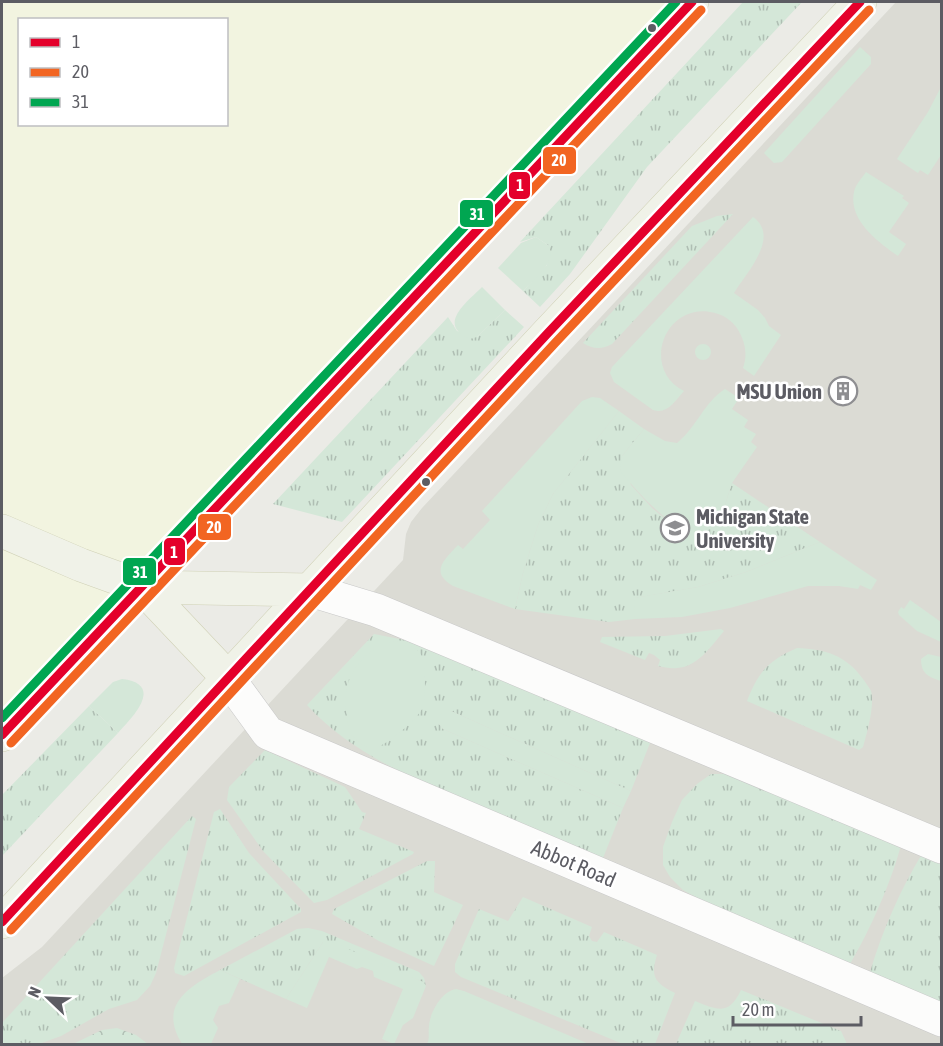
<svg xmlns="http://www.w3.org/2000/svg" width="943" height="1046" viewBox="0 0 943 1046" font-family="'Asap Condensed',sans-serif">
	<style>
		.commercial { fill: #f2f4e0; fill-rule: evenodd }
		.education { fill: #dbdbd4 }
		.grass { fill: url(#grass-tufts) }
		.forest { fill: url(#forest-crowns) }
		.garden { fill: #d4e7d8 }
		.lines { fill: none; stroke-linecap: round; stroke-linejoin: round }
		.minor-casing { stroke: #c8c8c8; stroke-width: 34 }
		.major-casing { stroke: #d0d1b6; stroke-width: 34 }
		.minor { stroke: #fcfcfb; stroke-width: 33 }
		.major { stroke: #f0f2e8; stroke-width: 33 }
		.bus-1-casing { stroke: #fff; stroke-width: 14 }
		.bus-2-casing { stroke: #fff; stroke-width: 14 }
		.bus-3-casing { stroke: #fff; stroke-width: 14 }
		.bus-1 { stroke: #e4002b; stroke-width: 9 }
		.bus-2 { stroke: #f26522; stroke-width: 9 }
		.bus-3 { stroke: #00a651; stroke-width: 9 }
		.bus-dot { fill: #5c5c63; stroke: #fff; stroke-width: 2 }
		.labels { text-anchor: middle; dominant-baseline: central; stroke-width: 5; stroke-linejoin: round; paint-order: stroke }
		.poi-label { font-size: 21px; font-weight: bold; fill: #5c5c63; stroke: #fff; text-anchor: end }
		.street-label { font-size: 21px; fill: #5c5c63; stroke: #fff }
		.line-badge { stroke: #fff; stroke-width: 2 }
		.badge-label { font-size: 16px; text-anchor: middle; font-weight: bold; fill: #fff }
	</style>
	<defs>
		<pattern id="grass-tufts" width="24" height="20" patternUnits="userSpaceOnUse" patternTransform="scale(1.5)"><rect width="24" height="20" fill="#d4e7d8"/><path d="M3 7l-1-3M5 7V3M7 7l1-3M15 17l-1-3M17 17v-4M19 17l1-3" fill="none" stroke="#afbeb3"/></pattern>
		<pattern id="forest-crowns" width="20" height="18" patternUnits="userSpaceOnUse" patternTransform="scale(1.5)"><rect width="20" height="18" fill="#d4e7d8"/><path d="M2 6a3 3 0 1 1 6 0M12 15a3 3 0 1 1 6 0" fill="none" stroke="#afbeb3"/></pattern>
	</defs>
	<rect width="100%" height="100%" fill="#ebebe6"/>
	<path class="commercial" d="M2,2H680L2,715ZM20,20H226V124H20Z"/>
	<path class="education" d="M896,2H941V1044H2V978L42,947L403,560L406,534L411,522L422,508Z"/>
	<path class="grass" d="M743,2H802L647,167L570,274L540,307L523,291L547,265L549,246L536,237L520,242Z
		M733,214L612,344C601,350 593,349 583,343L692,226L717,216Z
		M505,310L524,327L342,522L273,504L448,317L457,331L477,337Z
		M619,411L644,429L622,456L631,485L652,508L674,526L725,505L732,483L820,542L746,572L698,587L635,598V619L609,622L515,609L523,573L538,525L553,494Z
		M721,629L724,631C712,645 698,667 677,668C671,669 664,667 658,666L660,660L654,655L649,653L645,660L600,642L602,637L665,636Z
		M374,634L410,641L652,738L631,791L451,711L439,724L443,729L623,808L603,858C562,841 521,824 480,807C419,781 352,755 307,705Z
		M797,648C825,649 846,655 863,679C865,682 869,687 871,691C875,705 867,733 863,747L859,750L747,701C758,672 769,660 797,648Z
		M89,706L118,733L2,856V795Z
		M265,750L345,787L362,812L366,813L359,829L414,852L413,854L327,900L314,903L263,851L227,800L229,787Z
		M711,774H734L901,845C891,883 870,930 850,964L710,905L683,890L670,877L663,865V847L672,822L682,800L697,784Z
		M220,809L249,853L301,909V912L184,976L175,973L174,968L214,812Z
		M192,816L196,819L156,973L150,986L137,1000L109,1009L61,1036L39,1044H2V1023Z
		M922,854L941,862V1002L870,972C882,932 900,890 922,854Z
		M427,861H435L434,892L463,905L434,966L379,941L332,914L334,909Z
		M523,897L592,927L589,936L592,941L597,942L604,932L657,955C650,977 655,983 675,993L655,1044H623L461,977L455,972V964L479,909L508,921Z
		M308,928L322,931L419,972L424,978L426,986L423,982L323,942L286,999L220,970L297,929Z
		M741,990L841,1031L847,1044H676L695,1001C717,1010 729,1016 741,990Z"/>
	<path class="forest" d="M117,1028L136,1035L148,1044H73L102,1030Z"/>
	<path class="garden" d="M860,47L871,57V64L782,162L774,163L764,153Z
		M941,87V155L928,175L920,170L918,173L897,159L928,112Z
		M866,172L904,196L902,198L909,203L889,232L906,244L898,256C878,242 848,220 854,192C855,185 862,178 866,172Z
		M753,217C781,237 746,273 734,293L758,310L765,318L769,326L781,335L754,376L743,368C748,354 745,341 737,328C732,321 724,315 715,313C666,300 639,368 684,391C675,401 667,415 653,410L614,382L610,373L612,367Z
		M536,237L549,246C556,264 534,279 523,291L498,268L521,243Z
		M482,287L505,310L477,337L470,339C436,325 467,302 482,287Z
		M695 352a8 8 0 1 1 16 0a8 8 0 1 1-16 0Z
		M725,389L739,398L732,409L748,420L744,427L756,434L751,442L757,447L732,483L725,505L709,528L691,535C662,519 641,496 620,471L622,456L644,429L665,441L677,443C696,428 705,401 725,389Z
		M592,397L600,398L619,411L553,494L538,525L523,573L515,609L453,586C430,572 443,561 458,545L463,549L490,520L482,511L582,401Z
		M820,542L877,580L871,590L860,585L858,589L839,586H808L730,608L682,617L635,619L634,598L698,587L746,572Z
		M910,600L941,622V642L917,631L899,615L898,612L901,607L904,609Z
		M396,641C404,643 414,646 420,653C426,661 426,698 423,707C419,718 385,747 374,748C366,749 355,740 351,734C348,729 348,722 347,716C339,681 361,648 396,641Z
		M928,654L941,657V681C929,677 921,674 921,659Z
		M122,679C165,684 133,717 118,733L89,706L113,682Z
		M444,710L451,711L631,791L623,808L443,729L439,724V716Z
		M330,941L423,982L426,986L413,1018L403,1025L394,1044L382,1039L403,989L374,977L373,971L362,967L357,969L329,957L307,1008L286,999L323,942Z
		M220,970L240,979L229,1003L219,1006L213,1020L218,1028L211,1044H182C158,1005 188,987 220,970Z
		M456,989L464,991L589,1044H427C430,1037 428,1034 429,1026C430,1012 442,991 456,989Z"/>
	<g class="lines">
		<g class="minor-casing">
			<path id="minor" d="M310,590L376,610L942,847
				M228,678L268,733L942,1020"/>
		</g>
		<g class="major-casing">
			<path id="major" d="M2,531L81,565L142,587L310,590
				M142,587L228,678
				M2,735L692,2
				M2,922L547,334L860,2"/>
		</g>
		<use href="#minor" class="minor"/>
		<use href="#major" class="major"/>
		<g class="bus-1-casing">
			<path id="bus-1" d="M2,735L692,2
				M2,922L547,334L860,2"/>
		</g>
		<g class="bus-2-casing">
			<path id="bus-2" d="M11,743L701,10
				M11,930L556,342L869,10"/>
		</g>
		<g class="bus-3-casing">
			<path id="bus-3" d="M2,718L676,2"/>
		</g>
		<use href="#bus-1" class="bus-1"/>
		<use href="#bus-2" class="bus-2"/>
		<use href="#bus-3" class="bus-3"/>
	</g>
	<defs>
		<g id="building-ring" transform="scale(1.5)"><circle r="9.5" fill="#fff" stroke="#8e8e91" stroke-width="1.5"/><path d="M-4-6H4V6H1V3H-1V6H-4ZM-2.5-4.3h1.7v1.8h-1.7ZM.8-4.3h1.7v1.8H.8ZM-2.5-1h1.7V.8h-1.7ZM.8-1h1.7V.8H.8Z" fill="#8e8e91"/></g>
		<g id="university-ring" transform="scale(1.5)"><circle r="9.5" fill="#fff" stroke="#8e8e91" stroke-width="1.5"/><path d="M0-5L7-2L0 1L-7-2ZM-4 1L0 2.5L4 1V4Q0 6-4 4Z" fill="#8e8e91"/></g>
	</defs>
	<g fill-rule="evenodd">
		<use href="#building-ring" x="843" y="391"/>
		<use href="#university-ring" x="675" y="528"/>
	</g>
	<g class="bus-dot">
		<circle cx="652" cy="28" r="5"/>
		<circle cx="426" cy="482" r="5"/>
	</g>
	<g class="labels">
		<g class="poi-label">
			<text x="822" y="391">MSU Union</text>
			<text x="696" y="516" text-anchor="start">Michigan State<tspan x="696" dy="24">University</tspan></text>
		</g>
		<g class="street-label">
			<text transform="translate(574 863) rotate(23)">Abbot Road</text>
		</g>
	</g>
	<g class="line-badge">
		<rect x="542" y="146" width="35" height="29" rx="6" fill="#f26522"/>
		<rect x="508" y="171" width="23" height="29" rx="6" fill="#e4002b"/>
		<rect x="459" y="199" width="35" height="29" rx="6" fill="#00a651"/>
		<rect x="197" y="513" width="35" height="28" rx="6" fill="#f26522"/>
		<rect x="163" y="537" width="23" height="29" rx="6" fill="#e4002b"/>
		<rect x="122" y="557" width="35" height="29" rx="6" fill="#00a651"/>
	</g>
	<g class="badge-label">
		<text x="559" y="166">20</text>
		<text x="520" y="191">1</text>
		<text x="477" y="220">31</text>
		<text x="214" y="533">20</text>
		<text x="174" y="558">1</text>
		<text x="140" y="578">31</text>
	</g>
	<rect width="943" height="1046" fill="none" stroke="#5c5c63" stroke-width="6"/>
	<rect x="18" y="18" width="210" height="108" fill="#ffffff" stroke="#bebec1" stroke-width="1.5"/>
	<rect x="30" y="38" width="30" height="9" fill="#e4002b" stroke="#bebec1" stroke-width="1.5"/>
	<text x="72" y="48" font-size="18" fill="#5c5c63">1</text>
	<rect x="30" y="68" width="30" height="9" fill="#f26522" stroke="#bebec1" stroke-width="1.5"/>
	<text x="72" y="78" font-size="18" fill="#5c5c63">20</text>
	<rect x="30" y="98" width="30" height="9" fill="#00a651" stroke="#bebec1" stroke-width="1.5"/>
	<text x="72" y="108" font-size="18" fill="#5c5c63">31</text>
	<g transform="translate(48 998) rotate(293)" stroke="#ffffff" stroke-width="4.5" paint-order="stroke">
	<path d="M0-4.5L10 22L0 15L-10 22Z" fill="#5c5c63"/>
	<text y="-9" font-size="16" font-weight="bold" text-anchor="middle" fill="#5c5c63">N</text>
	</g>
	<path d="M733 1016v9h128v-9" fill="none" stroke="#5c5c63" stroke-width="3"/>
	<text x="742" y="1016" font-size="18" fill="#5c5c63" stroke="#ffffff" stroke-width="4.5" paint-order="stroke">20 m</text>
</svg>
